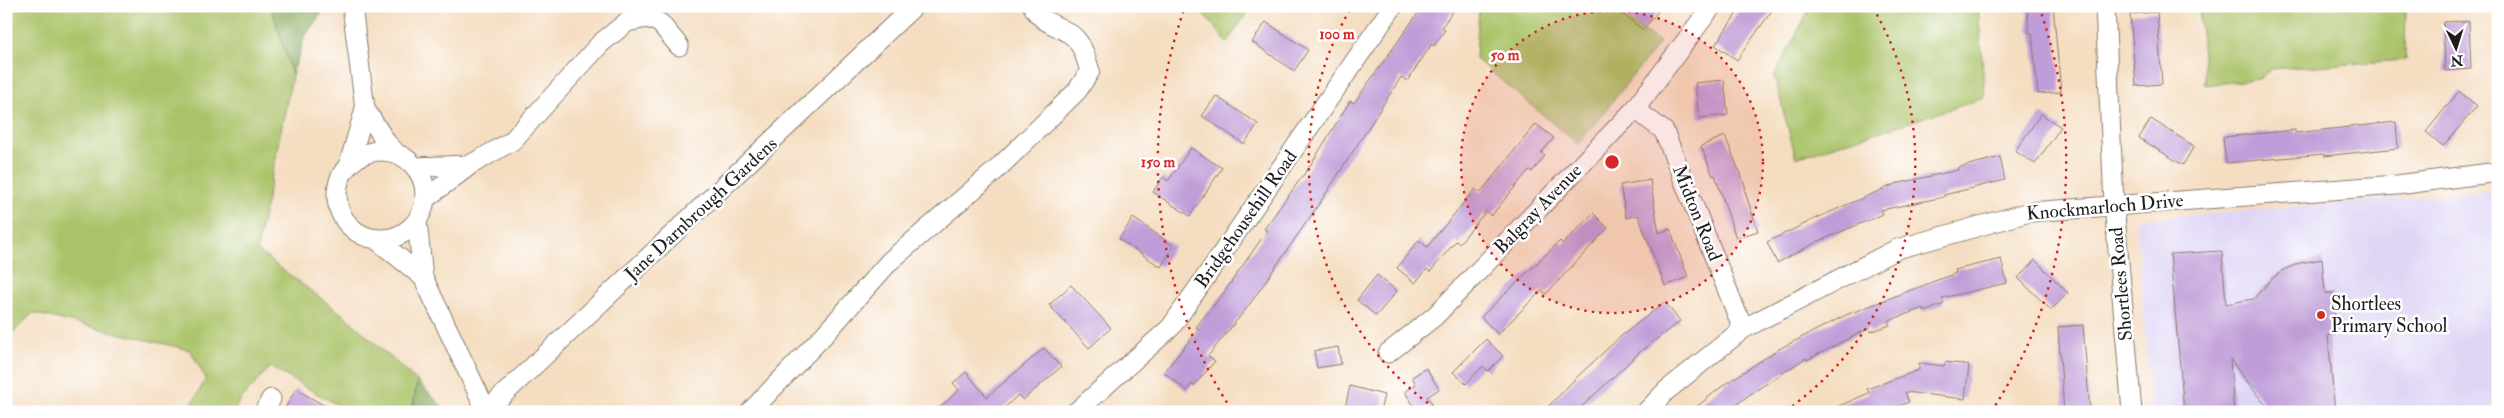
<svg xmlns="http://www.w3.org/2000/svg" width="2504" height="418" viewBox="0 0 2504 418" font-family="'IM FELL Double Pica',serif">
	<style>
		.built { fill: #dfd5f5 }
		.green { fill: #aac268; stroke: #636f42 }
		.forest { fill: #87a85c; stroke: #52623c }
		.building { fill: #bf9dd8 }
		.lines { fill: none; stroke-linecap: round; stroke-linejoin: round }
		.street-casing { stroke: #887c6e; stroke-width: 21 }
		.street { stroke: #fff; stroke-width: 19 }
		.ring { fill: none; stroke: #d62828; stroke-width: 2.5; stroke-dasharray: 2.5 5 }
		.poi-dot { fill: #c8321e; stroke: #fff; stroke-width: 2 }
		.labels { text-anchor: middle; dominant-baseline: central; stroke-width: 5; stroke-linejoin: round; paint-order: stroke }
		.street-label { font-size: 19px; fill: #1c1c1c; stroke: #fff }
		.poi-label { font-size: 19px; fill: #1c1c1c; stroke: #fff; text-anchor: start }
		.centre { fill: #d62828; stroke: #fff; stroke-width: 2.5 }
		.ring-label { font-size: 15px; text-anchor: middle; font-weight: bold; fill: #d62828; stroke: #fff; stroke-width: 5; stroke-linejoin: round; paint-order: stroke }
	</style>
	<rect width="100%" height="100%" fill="#fff"/>
	<filter id="ink" filterUnits="userSpaceOnUse"><feTurbulence type="fractalNoise" baseFrequency=".02" numOctaves="2"/><feDisplacementMap in="SourceGraphic" scale="10" xChannelSelector="R" yChannelSelector="G"/><feConvolveMatrix kernelMatrix="1 2 1 2 8 2 1 2 1" color-interpolation-filters="sRGB"/></filter>
	<filter id="wash" filterUnits="userSpaceOnUse"><feTurbulence type="fractalNoise" baseFrequency=".0096" numOctaves="4" result="noise"/><feDisplacementMap in="SourceGraphic" scale="20" xChannelSelector="R" yChannelSelector="G"/><feGaussianBlur stdDeviation="1.12" result="paint"/><feColorMatrix in="noise" values="0 0 0 0 0 0 0 0 0 0 0 0 0 0 0 0 0 1.4 0 .05"/><feComposite in="paint" operator="in"/></filter>
	<g filter="url(#wash)">
		<rect width="100%" height="100%" fill="#f4ddc0"/>
		<path class="built" d="M2498,191V412H2151L2136,219Z"/>
		<path class="green" d="M6,6H271L292,76L257,248L260,253L346,317L417,381L412,412H350L270,367L241,399L233,412H187L206,379L190,350L33,313L6,339Z
			M1195,6H1251L1227,43L1215,27Z
			M1479,6H1606L1660,42L1578,144L1476,59Z
			M1811,6H1978L1985,98L1796,158L1774,76Z
			M2199,6H2406L2405,60L2271,69L2259,79L2205,85Z"/>
		<path class="forest" d="M271,6H327L305,36L292,75Z
			M417,381L448,412H412Z"/>
		<g id="blocks">
			<path class="building" d="M1423,6H1456L1442,27L1445,30L1434,46L1432,44L1407,81L1401,77L1323,198L1250,304L1208,356L1215,361L1194,386L1192,384L1187,391L1164,372L1199,329L1196,327L1222,295L1267,231L1264,229L1310,166L1350,101L1354,103Z
				M1613,6H1662L1643,30Z
				M1742,6H1775L1737,60L1715,45Z
				M2027,6H2053L2061,92L2038,94L2032,33H2029Z
				M2157,12L2162,84L2136,86L2130,14Z
				M2469,21L2471,69L2445,71L2443,22Z
				M1266,22L1308,50L1294,71L1252,42Z
				M1724,80L1728,115L1699,118L1695,83Z
				M2459,91L2477,106L2443,146L2426,132Z
				M1216,96L1258,124L1244,144L1202,116Z
				M2041,114L2061,127L2035,164L2015,151Z
				M2151,119L2194,146L2183,165L2139,138Z
				M2396,122L2398,148L2324,156V154L2226,163L2223,137L2295,130V133Z
				M1536,124L1554,138L1541,153L1545,156L1532,172L1529,170L1491,216L1486,211L1459,244L1456,241L1430,272L1427,269L1415,283L1397,268L1419,240L1427,247L1475,189L1480,193Z
				M1725,136L1746,188L1744,189L1758,231L1736,238L1715,175L1713,176L1701,146Z
				M1191,148L1222,168L1190,216L1153,192L1163,177L1168,181Z
				M2000,157L2005,180L1944,195V197L1881,210L1883,214L1817,242L1777,263L1767,242L1821,216L1895,184L1958,170L1957,168Z
				M1650,180L1659,233L1670,229L1688,277L1665,286L1638,215L1626,218L1620,185Z
				M1593,213L1608,228L1546,294L1542,290L1498,334L1481,317L1560,241L1563,244Z
				M1133,218L1174,246L1161,267L1119,239Z
				M2222,251L2226,304L2253,299L2275,276L2286,269L2300,263L2322,259L2325,293H2333L2336,335H2328L2335,412H2274L2263,402L2230,359L2234,412H2184L2170,254Z
				M2001,259L2007,283L1942,298L1944,304L1924,312L1923,308L1888,321L1890,325L1870,332L1869,328L1807,360L1806,358L1749,395L1727,412H1690L1725,384L1779,349L1846,315L1956,273L1955,270Z
				M2035,260L2068,293L2051,310L2018,278Z
				M1377,275L1397,291L1376,316L1357,300Z
				M1071,285L1111,328L1089,348L1049,305Z
				M1665,302L1680,321L1641,351L1576,412H1543L1577,377L1620,337Z
				M2083,325L2090,412H2064L2058,327Z
				M1486,339L1503,356L1488,371L1483,366L1466,384L1453,372Z
				M1338,347L1341,364L1317,368L1314,351Z
				M1044,348L1061,367L1023,400L1018,395L1000,412H935L959,390L953,383L966,372L987,397Z
				M1945,362L1969,365L1965,399L1905,392L1909,402L1884,412H1825L1869,393L1867,389L1919,370V363L1944,366Z
				M1426,368L1439,389L1427,397L1432,404L1418,412L1405,392L1416,384L1412,377Z
				M1350,386L1384,395L1380,412H1344Z
				M296,389L335,412H283Z"/>
		</g>
	</g>
	<g filter="url(#ink)">
		<use href="#blocks" fill-opacity="0" stroke="#887c6e" stroke-width="1"/>
		<g class="lines">
			<g class="street-casing">
				<path id="street" d="M2105,6L2114,204L2132,412
					M365,109L386,142L397,154
					M1635,109L1664,131L1743,329
					M337 195a44 44 0 1 1 88 0a44 44 0 1 1-88 0Z
					M349,164L365,109L352,6
					M415,167L470,165
					M425,199L470,165L512,141L601,43L627,22L648,18L660,23L679,46
					M417,221L423,277L487,412
					M377,240L423,277
					M1388,353L1435,316L1635,109L1712,6
					M486,411L914,6
					M264,412L271,399
					M750,412L824,335L890,261L995,171L1077,91L1090,71C1086,59 1083,45 1073,36C1059,25 1041,24 1033,6
					M1076,412L1171,327L1393,6
					M1646,412L1666,391L1743,329L1897,249L2030,212L2397,185L2498,172"/>
			</g>
			<use href="#street" class="street"/>
		</g>
	</g>
	<circle cx="1612" cy="162" r="151" fill="#d62828" fill-opacity=".12"/>
	<g class="ring">
		<circle cx="1612" cy="162" r="151"/>
		<path d="M1440 412A303 303 0 0 1 1351 8M1873 8A303 303 0 0 1 1784 412"/>
		<path d="M1231 409A454 454 0 0 1 1185 7M2039 7A454 454 0 0 1 1993 409"/>
	</g>
	<circle class="poi-dot" cx="2321" cy="315" r="5"/>
	<g class="labels">
		<g class="street-label">
			<text transform="translate(2105 207) rotate(-5)">Knockmarloch Drive</text>
			<text transform="translate(701 209) rotate(-43)">Jane Darnbrough Gardens</text>
			<text transform="translate(1538 209) rotate(-46)">Balgray Avenue</text>
			<text transform="translate(1697 213) rotate(68)">Midton Road</text>
			<text transform="translate(1246 219) rotate(-55)">Bridgehousehill Road</text>
			<text transform="translate(2121 284) rotate(-95)">Shortlees Road</text>
		</g>
		<g class="poi-label">
			<text x="2331" y="304">Shortlees<tspan x="2331" dy="22">Primary School</tspan></text>
		</g>
	</g>
	<circle cx="1612" cy="162" r="8" class="centre"/>
	<g class="ring-label">
		<text x="1337" y="39">100 m</text>
		<text x="1505" y="60">50 m</text>
		<text x="1158" y="167">150 m</text>
	</g>
	<rect width="2504" height="418" fill="none" stroke="#fff" stroke-width="25"/>
	<g transform="translate(2456 48) rotate(176)" stroke="#ffffff" stroke-width="4" paint-order="stroke">
	<path d="M0-4L9 19L0 12L-9 19Z" fill="#1c1c1c"/>
	<text y="-8" font-size="14" font-weight="bold" text-anchor="middle" fill="#1c1c1c">N</text>
	</g>
</svg>
